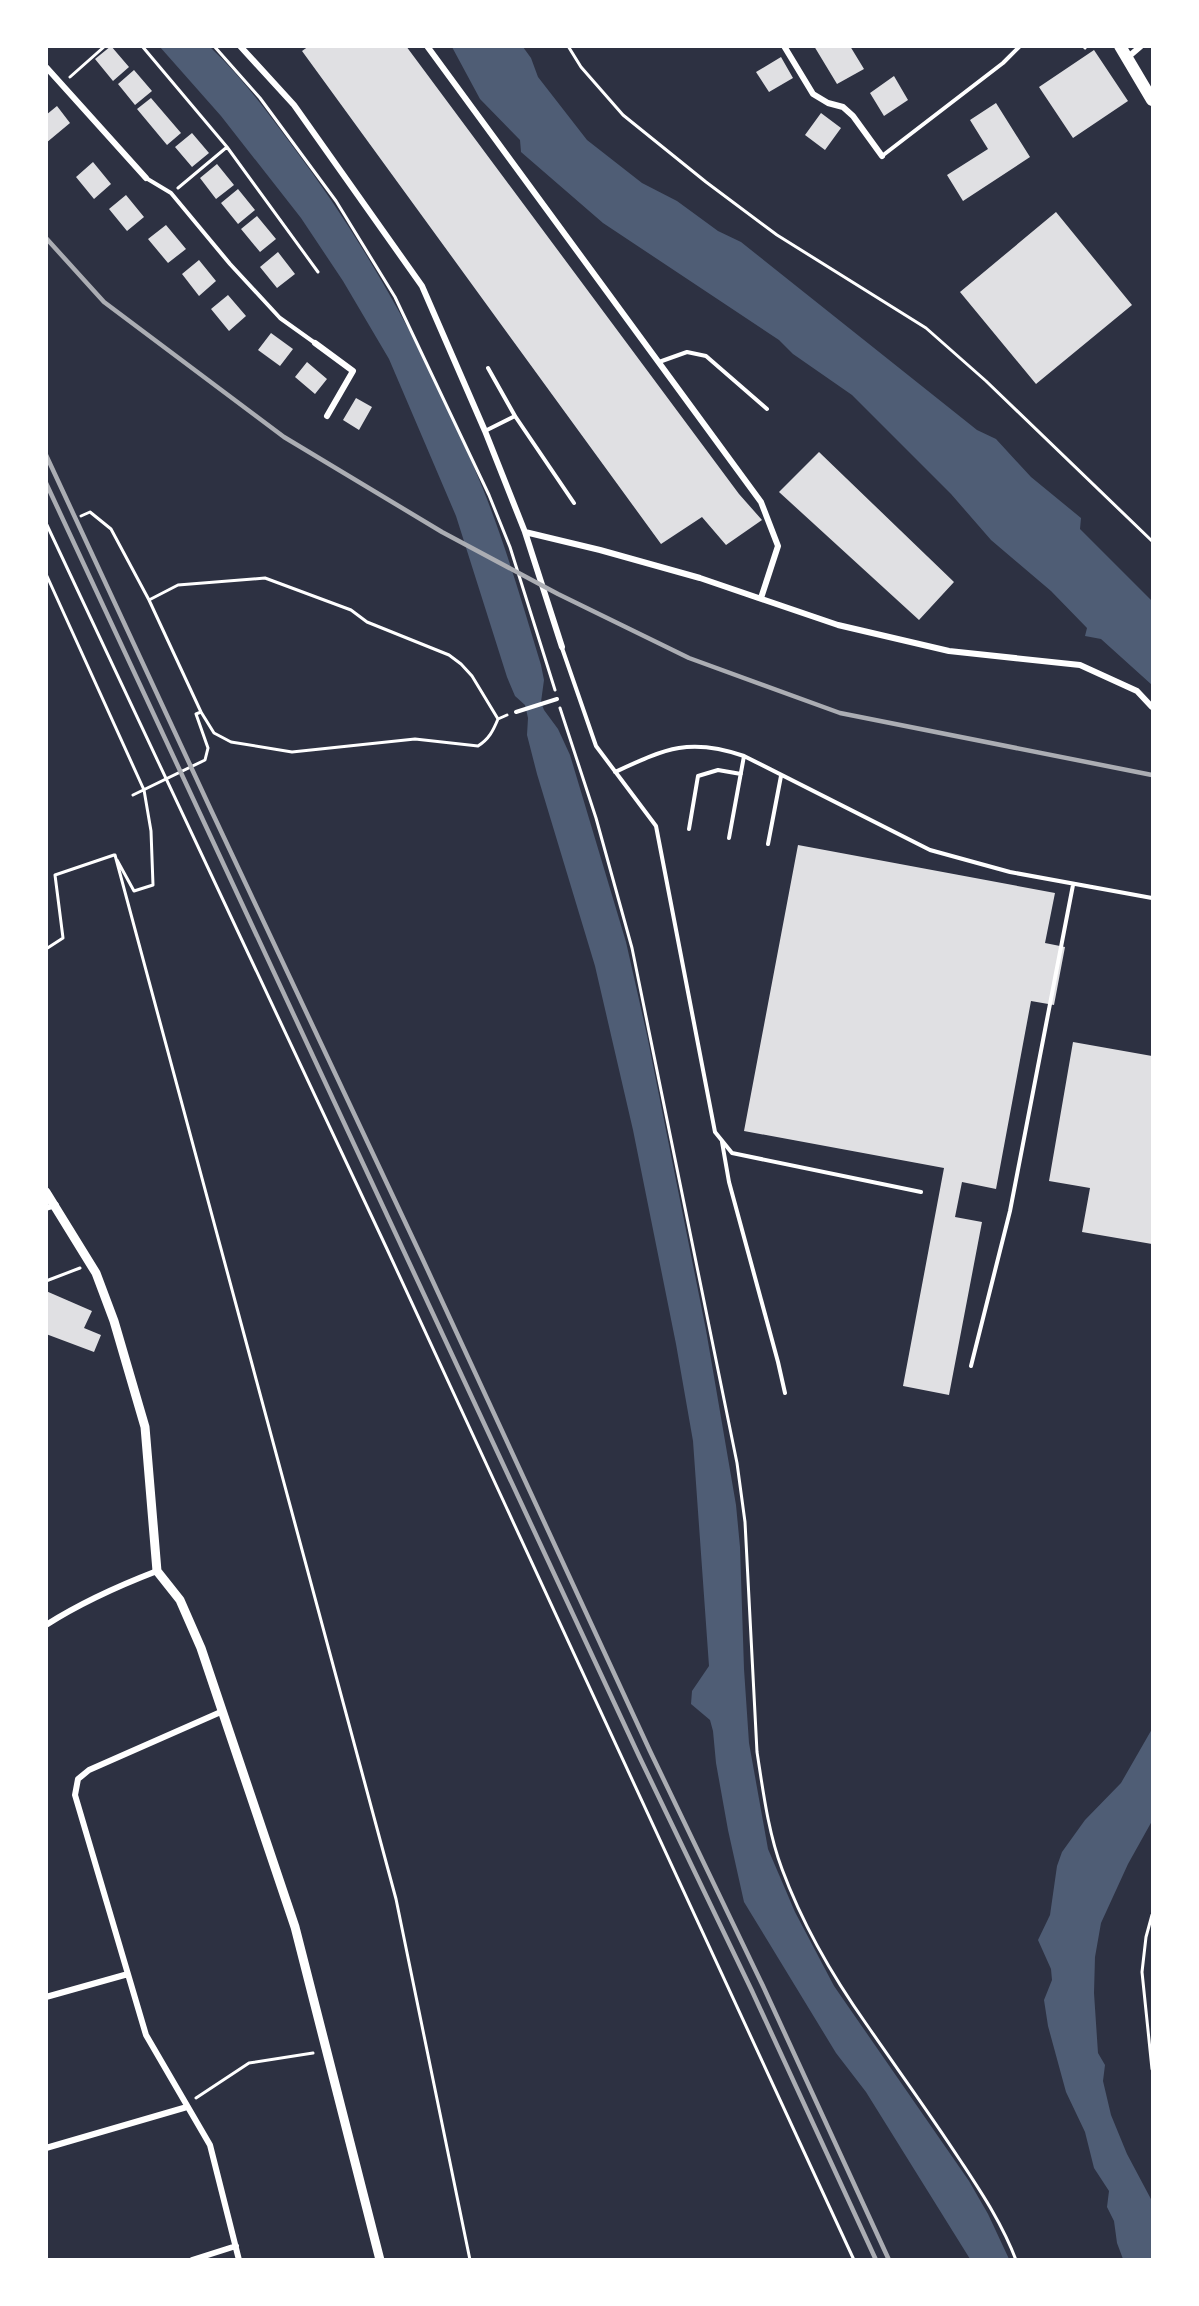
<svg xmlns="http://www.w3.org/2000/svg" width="1199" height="2306" viewBox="0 0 1199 2306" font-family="'Titillium Web',sans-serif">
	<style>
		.water { fill: #4f5d75 }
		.building { fill: #e0e0e3 }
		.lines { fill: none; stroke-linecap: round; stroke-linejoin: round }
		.path { stroke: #fff; stroke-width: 3 }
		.service { stroke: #fff; stroke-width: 4 }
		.minor { stroke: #fff; stroke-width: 6 }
		.tertiary { stroke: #fff; stroke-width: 9 }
		.primary { stroke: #fff; stroke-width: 12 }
		.rail { stroke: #abadb3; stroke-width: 4.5 }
	</style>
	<rect width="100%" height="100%" fill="#2d3142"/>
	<path class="water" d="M160,47H210C242,77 268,113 294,148C372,252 434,368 483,489C506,546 523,606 541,665L544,680L541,702L544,710L558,729L570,755L626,942L647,1035L706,1330L736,1505L740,1547L744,1669L749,1743L768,1849L795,1912L834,1986L969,2181L988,2214L1009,2259H970L866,2092L836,2053L744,1902L728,1830L716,1763L713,1731L710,1720L691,1704L692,1691L709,1666L693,1441L676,1344L633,1130L595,966L537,774L527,735L528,718L525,705L515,696L507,677L456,516L389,359L343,281L301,218L221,116Z
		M452,47H523L531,58L538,77L587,140L642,183L677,201L718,231L741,242L977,430L996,439L1031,477L1081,518L1080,529L1152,601V685L1101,639L1085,636L1087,628L1051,591L991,540L951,494L852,395L793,354L779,340L603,223L521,152L520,140L480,99Z
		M1152,1729V1821L1128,1864L1101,1923L1095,1957L1094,1993L1098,2053L1105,2065L1103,2081L1111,2115L1127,2154L1152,2201V2259H1123L1117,2243L1114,2221L1107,2207L1109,2191L1094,2168L1085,2132L1066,2092L1048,2026L1044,2000L1052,1980L1051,1969L1038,1940L1050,1915L1057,1866L1062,1852L1085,1820L1121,1783Z"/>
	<path class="building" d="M111,46L129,67L113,81L95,59Z
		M309,46H406L739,494L762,520L726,545L702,517L661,544L302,51Z
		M814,46H850L864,69L837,84Z
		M1094,50L1128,101L1073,138L1039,87Z
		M781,57L793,78L769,92L756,72Z
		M134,70L152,91L135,105L118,84Z
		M894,76L908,100L884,116L870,93Z
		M151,98L181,133L167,145L137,109Z
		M996,103L1030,157L963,201L947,175L988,149L970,120Z
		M57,106L70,123L46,143V115Z
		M821,113L841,128L825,150L805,135Z
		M192,133L209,153L192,167L175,147Z
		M93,162L111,184L94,199L76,177Z
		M217,164L234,185L216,199L200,178Z
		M238,189L255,210L238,224L221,203Z
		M126,195L144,217L127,231L109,209Z
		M1056,212L1132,305L1036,384L960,292Z
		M257,216L276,239L260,252L241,229Z
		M166,225L186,249L168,263L148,239Z
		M278,252L295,274L277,288L260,267Z
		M199,260L216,281L199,296L182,274Z
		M228,295L246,316L229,331L211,309Z
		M271,333L293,349L280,366L258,350Z
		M307,362L327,379L315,394L295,377Z
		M356,398L372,407L359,430L343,420Z
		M819,452L954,582L919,620L779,492Z
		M798,845L1055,893L1045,943L1065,947L1054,1005L1031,1001L996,1189L962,1182L955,1217L982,1222L949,1395L903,1386L944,1168L744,1131Z
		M1073,1042L1152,1056V1244L1082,1232L1090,1188L1049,1181Z
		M46,1291L92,1311L84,1328L101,1335L94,1352L46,1334Z"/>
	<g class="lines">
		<path class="path" d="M142,46L227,147L318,272
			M214,46L260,98L336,201L395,297L489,495L510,547L555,690
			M568,46L581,67L623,115L706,182L777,235L926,328L986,381L1152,541
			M1085,48L1086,46
			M70,77L105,46
			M178,188L227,147
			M81,516L90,512L111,529L149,600L201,712
			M46,523L387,1249L854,2260
			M46,574L144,790L151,831L153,885L134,891L117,860
			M149,600L178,585L265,578L351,610L367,622L449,655L461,664L472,676L498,719
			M560,708L596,818L632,948L737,1463L745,1522L757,1752C763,1790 768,1832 782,1869C802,1923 833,1977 867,2025C898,2070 930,2114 960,2160C981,2192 1002,2223 1016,2260
			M133,795L205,760L208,748L196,714L201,712L214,733L231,742L292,752L415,739L478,746C489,739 493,731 498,719L507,715
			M115,855L396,1899L470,2260
			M46,949L63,938L55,875L114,855
			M46,1281L80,1268
			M1152,1915L1146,1937L1142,1972L1152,2069
			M196,2098L249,2063L313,2053"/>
		<path class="service" d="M882,156L1003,63L1020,46
			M146,178L171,193L230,264L280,318L315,343
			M659,362L687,352L706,356L767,409
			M488,368L515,416L574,503
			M485,431L515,416
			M562,648L596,746L656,826L715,1132L732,1153L921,1192
			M516,712L557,699
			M615,772C665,749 689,737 744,756L930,850L1010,872L1152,898
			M689,829L698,776L718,770L741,774
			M729,838L744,756
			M768,844L781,776
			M722,1142L729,1182L778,1362L785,1393
			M971,1366L1010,1211L1073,885"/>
		<path class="minor" d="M240,46L294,105L422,286L485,431L525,532L562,647
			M427,46L761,502L778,546L761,598
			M784,46L813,94L828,103L843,107L853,116L882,156
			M1127,58L1141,46
			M46,67L146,178
			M315,343L353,371L327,416
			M525,532L600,550L700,578L838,625L949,651L1080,665L1137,691L1152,707
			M46,1208L56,1205
			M46,1625C82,1602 118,1586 157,1571
			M223,1711L89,1770L78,1779L75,1795L146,2035L210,2145L239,2260
			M46,1997L128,1974
			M46,2148L187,2107
			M192,2260L236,2246"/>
		<path class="tertiary" d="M46,1192L96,1273L114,1321L145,1427L157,1571L180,1600L201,1648L295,1927L380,2260"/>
		<path class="primary" d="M1120,46L1152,100"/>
		<path class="rail" d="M46,238L104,302L284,437L442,532L558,594L689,658L840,713L1152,775
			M46,455L211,810L423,1260L650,1751L763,1986L889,2260
			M46,483L639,1756L752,1991L876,2260"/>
	</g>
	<rect width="1199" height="2306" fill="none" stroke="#ffffff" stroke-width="96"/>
</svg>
